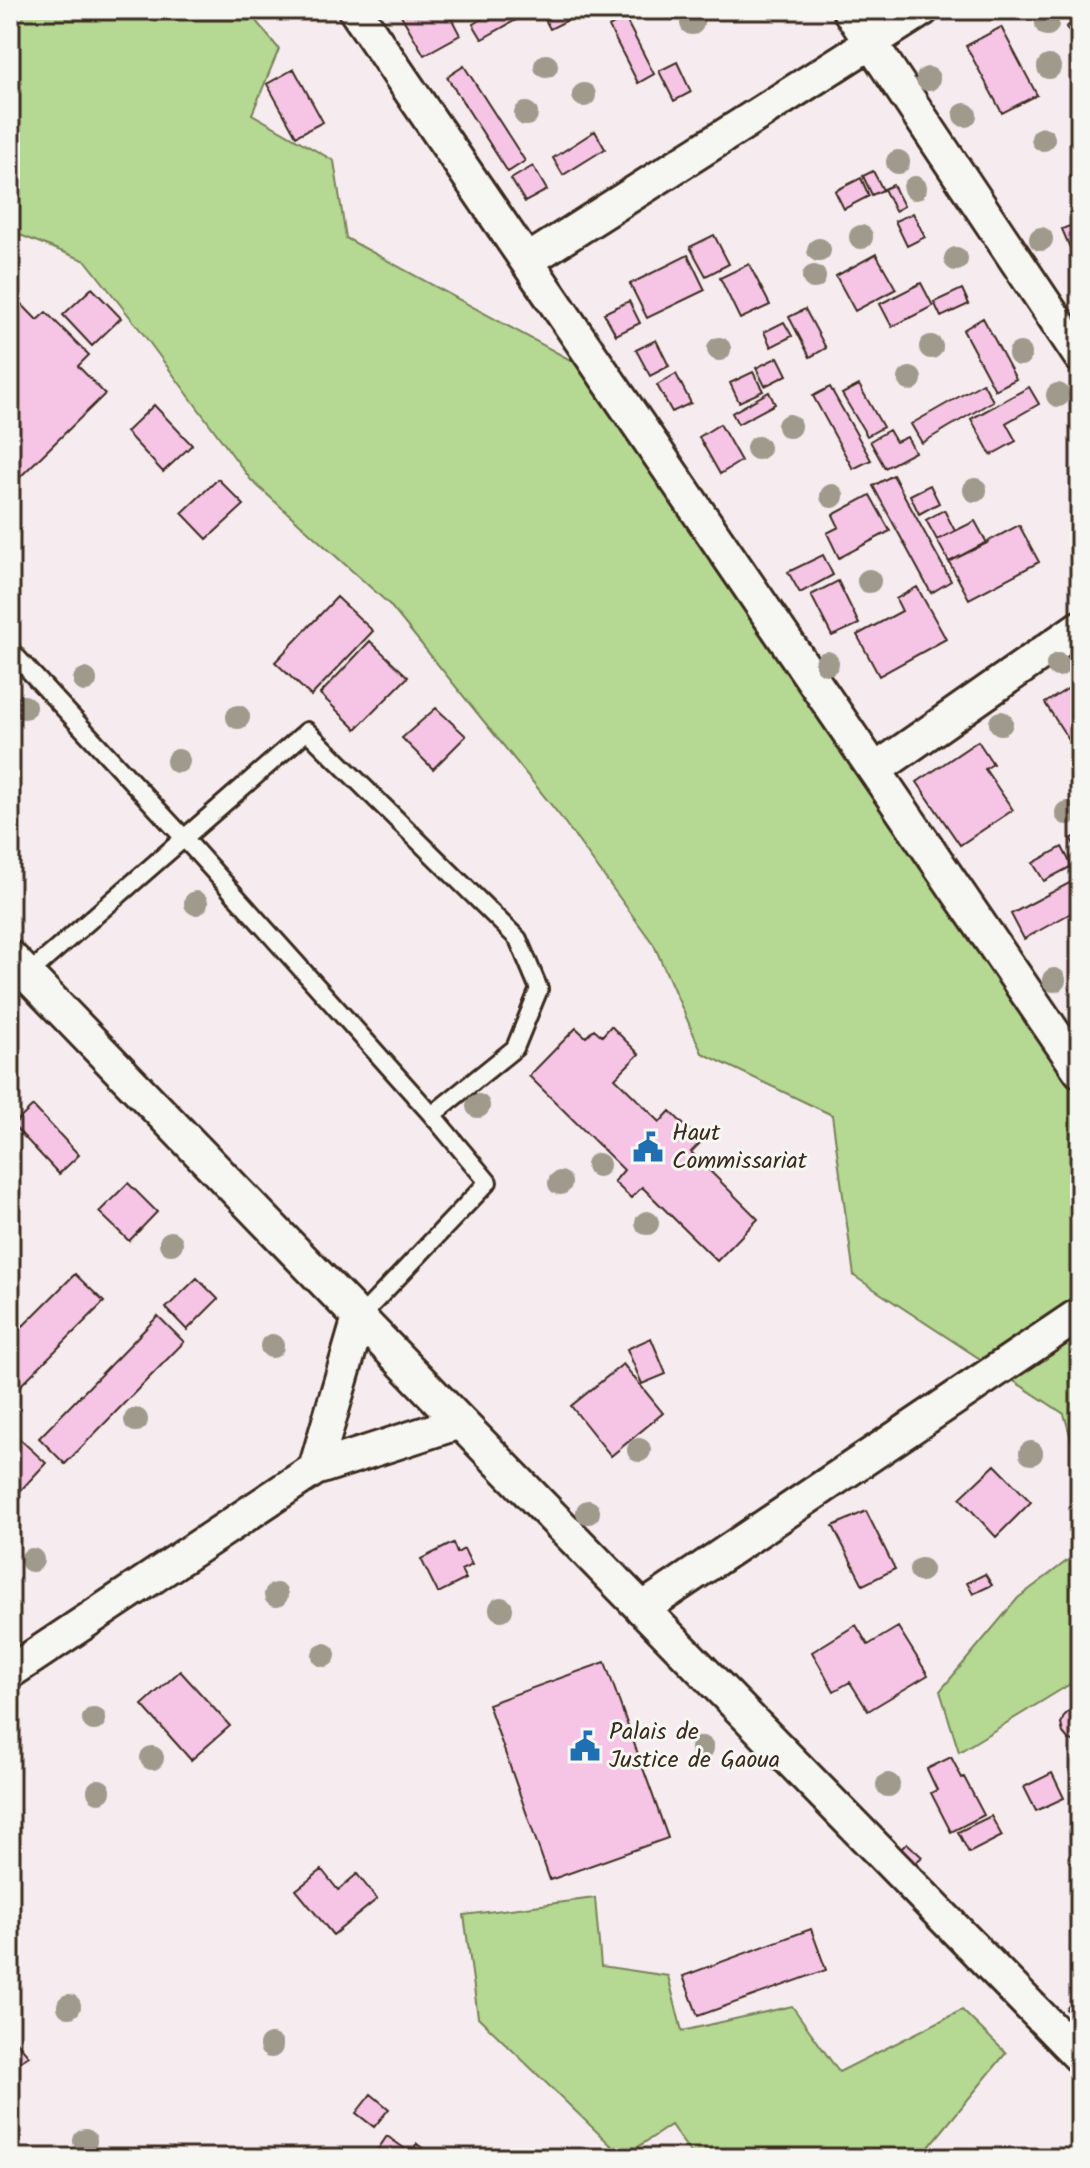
<svg xmlns="http://www.w3.org/2000/svg" width="1090" height="2168" viewBox="0 0 1090 2168" font-family="Kalam,sans-serif">
	<style>
		.green { fill: #b5d893; stroke: #788158; stroke-width: 2 }
		.building { fill: #f6c5e6; stroke: #3b2a1e; stroke-width: 2 }
		.lines { fill: none; stroke-linecap: round; stroke-linejoin: round }
		.lane-casing { stroke: #3b2a1e; stroke-width: 22 }
		.street-casing { stroke: #3b2a1e; stroke-width: 38 }
		.lane { stroke: #f6f6f2; stroke-width: 16 }
		.street { stroke: #f6f6f2; stroke-width: 32 }
		.tree { fill: #a09a8c }
		.labels { text-anchor: middle; dominant-baseline: central; stroke-width: 6; stroke-linejoin: round; paint-order: stroke }
		.poi-label { font-size: 24px; fill: #3b2a1e; stroke: #f6f6f2; text-anchor: start }
	</style>
	<rect width="100%" height="100%" fill="#f6ecf0"/>
	<filter id="ink" filterUnits="userSpaceOnUse"><feTurbulence type="fractalNoise" baseFrequency=".0125" numOctaves="2"/><feDisplacementMap in="SourceGraphic" scale="16" xChannelSelector="R" yChannelSelector="G"/><feConvolveMatrix kernelMatrix="1 2 1 2 8 2 1 2 1" color-interpolation-filters="sRGB"/></filter>
	<g filter="url(#ink)">
		<path class="green" d="M10,10H247L279,49L252,114L334,161L346,238L609,381L1080,1071V1469L1064,1414L854,1276L832,1115L702,1053L654,945L557,812L389,604L251,480L141,331L86,261L10,231Z
			M1080,1551V1678L959,1752L940,1691L1018,1598Z
			M595,1898L601,1966L668,1976L682,2031L792,2006L839,2072L962,2010L1006,2053L920,2158H694L671,2125L623,2157L478,2017L464,1915Z"/>
		<path class="building" d="M398,10H447L460,35L424,55Z
			M497,10H520L523,16L482,39L473,24Z
			M540,10H583L584,12L550,29Z
			M591,10H615L596,20Z
			M625,18L654,74L638,83L609,27Z
			M1080,18V49L1066,27Z
			M1001,27L1037,95L1002,113L966,46Z
			M677,62L691,92L674,101L659,71Z
			M464,66L525,161L508,172L447,77Z
			M294,69L323,122L296,136L267,84Z
			M595,131L605,149L563,175L553,158Z
			M533,166L547,190L525,202L511,179Z
			M873,171L883,190L872,195L863,176Z
			M861,178L869,196L844,209L835,191Z
			M893,185L904,206L895,211L884,189Z
			M913,213L925,237L907,246L895,221Z
			M1080,222V252L1073,255L1062,229Z
			M714,235L729,264L706,276L690,247Z
			M876,254L896,289L855,311L836,276Z
			M688,255L705,290L647,318L630,284Z
			M749,264L770,305L740,319L720,278Z
			M921,283L933,306L892,327L880,304Z
			M92,288L121,318L92,346L63,315Z
			M962,289L969,304L941,317L934,302Z
			M11,293L37,320L46,312L89,355L78,366L105,394L18,479L10,471Z
			M629,301L640,323L616,335L604,313Z
			M805,309L826,348L810,357L789,317Z
			M983,318L1016,379L995,390L963,330Z
			M784,322L792,336L771,347L764,332Z
			M656,340L669,366L650,376L636,350Z
			M778,357L787,375L765,386L756,368Z
			M753,372L763,391L739,402L730,383Z
			M676,374L691,403L672,412L657,385Z
			M983,383L993,401L922,443L911,424Z
			M859,385L883,427L867,436L842,394Z
			M830,387L871,460L853,469L813,396Z
			M1029,387L1039,404L1006,423L1016,441L991,455L971,419Z
			M769,392L775,404L738,424L732,413Z
			M154,405L192,445L163,472L126,432Z
			M720,424L741,461L720,474L699,437Z
			M889,430L896,442L907,437L915,452L885,468L870,441Z
			M893,475L951,581L931,593L873,486Z
			M218,479L244,505L207,539L182,513Z
			M930,485L939,503L919,514L910,495Z
			M870,495L890,531L839,558L827,533L839,527L833,515Z
			M944,510L955,531L937,540L926,520Z
			M975,521L987,543L949,562L937,540Z
			M1019,525L1039,562L969,599L949,562Z
			M823,555L833,575L800,593L788,572Z
			M838,581L859,624L832,636L811,595Z
			M917,587L946,639L879,676L857,635L902,611L896,599Z
			M337,597L373,631L311,696L275,662Z
			M370,641L408,677L356,729L320,694Z
			M1080,681V749L1076,751L1045,703Z
			M436,708L466,736L433,769L402,738Z
			M978,741L993,764L985,769L1013,810L960,845L917,782Z
			M1080,834V856L1071,839Z
			M1062,847L1072,866L1044,881L1033,863Z
			M1073,881L1080,894V908L1024,939L1011,914Z
			M611,1026L639,1054L615,1078L660,1122L670,1111L701,1142L691,1152L758,1219L717,1261L642,1187L631,1198L614,1182L624,1170L529,1076L576,1028L586,1037L594,1029L602,1036Z
			M33,1106L79,1155L59,1174L13,1125Z
			M128,1183L157,1212L129,1241L99,1212Z
			M75,1274L104,1302L10,1396V1313L23,1326Z
			M197,1278L218,1299L187,1330L166,1308Z
			M158,1316L184,1342L65,1464L39,1438Z
			M651,1338L666,1374L642,1384L627,1349Z
			M623,1364L663,1413L611,1456L571,1406Z
			M12,1432L46,1463L10,1502V1434Z
			M995,1465L1031,1502L996,1537L960,1498Z
			M866,1511L895,1569L863,1585L833,1526Z
			M453,1543L457,1553L464,1549L472,1565L461,1570L466,1579L438,1593L421,1559Z
			M985,1574L992,1585L973,1594L967,1583Z
			M856,1625L868,1645L898,1627L928,1675L868,1711L850,1682L834,1691L812,1652Z
			M605,1662L668,1838L550,1880L488,1704Z
			M180,1671L230,1726L191,1760L142,1705Z
			M1080,1709V1742H1077L1069,1740L1063,1733L1061,1724L1064,1716L1070,1710Z
			M951,1757L962,1778L964,1777L984,1815L951,1832L931,1793L937,1790L927,1769Z
			M1052,1773L1064,1798L1036,1811L1024,1787Z
			M991,1816L1002,1836L969,1853L958,1832Z
			M907,1843L922,1857L914,1864L901,1849Z
			M322,1870L338,1890L357,1874L377,1899L333,1935L296,1890Z
			M811,1929L826,1970L698,2016L683,1976Z
			M1080,1994V2023L1066,2009Z
			M10,2034L29,2056L10,2068Z
			M371,2094L389,2109L374,2127L356,2113Z
			M387,2136L411,2153L417,2144L436,2158H372Z"/>
		<g class="lines">
			<g class="lane-casing">
				<path id="lane" d="M10,650L184,838L432,1115L488,1182L359,1318
					M27,975L307,731L518,939L539,989L515,1048L432,1115"/>
			</g>
			<g class="street-casing">
				<path id="street" d="M355,10L1080,1071
					M849,10L1080,356
					M527,261L922,10
					M875,770L1080,627
					M10,957L460,1422L1080,2057
					M315,1469L359,1318
					M642,1609L1080,1314
					M10,1672L315,1469L460,1422"/>
			</g>
			<use href="#lane" class="lane"/>
			<use href="#street" class="street"/>
		</g>
		<g class="tree">
			<circle cx="692" cy="23" r="12"/>
			<circle cx="1047" cy="24" r="12"/>
			<circle cx="546" cy="66" r="12"/>
			<circle cx="1049" cy="67" r="12"/>
			<circle cx="928" cy="79" r="12"/>
			<circle cx="584" cy="95" r="12"/>
			<circle cx="526" cy="114" r="12"/>
			<circle cx="965" cy="115" r="12"/>
			<circle cx="1043" cy="139" r="12"/>
			<circle cx="898" cy="162" r="12"/>
			<circle cx="915" cy="188" r="12"/>
			<circle cx="861" cy="237" r="12"/>
			<circle cx="1041" cy="239" r="12"/>
			<circle cx="819" cy="250" r="12"/>
			<circle cx="956" cy="259" r="12"/>
			<circle cx="814" cy="277" r="12"/>
			<circle cx="931" cy="347" r="12"/>
			<circle cx="719" cy="349" r="12"/>
			<circle cx="1020" cy="354" r="12"/>
			<circle cx="910" cy="379" r="12"/>
			<circle cx="1058" cy="395" r="12"/>
			<circle cx="789" cy="426" r="12"/>
			<circle cx="758" cy="448" r="12"/>
			<circle cx="975" cy="490" r="12"/>
			<circle cx="832" cy="496" r="12"/>
			<circle cx="869" cy="581" r="12"/>
			<circle cx="827" cy="663" r="12"/>
			<circle cx="1058" cy="665" r="12"/>
			<circle cx="85" cy="680" r="12"/>
			<circle cx="24" cy="707" r="12"/>
			<circle cx="238" cy="717" r="12"/>
			<circle cx="1001" cy="723" r="12"/>
			<circle cx="178" cy="761" r="12"/>
			<circle cx="1067" cy="813" r="12"/>
			<circle cx="196" cy="903" r="12"/>
			<circle cx="1054" cy="980" r="12"/>
			<circle cx="478" cy="1106" r="12"/>
			<circle cx="598" cy="1165" r="12"/>
			<circle cx="560" cy="1183" r="12"/>
			<circle cx="647" cy="1223" r="12"/>
			<circle cx="171" cy="1243" r="12"/>
			<circle cx="272" cy="1346" r="12"/>
			<circle cx="136" cy="1420" r="12"/>
			<circle cx="639" cy="1450" r="12"/>
			<circle cx="1031" cy="1453" r="12"/>
			<circle cx="588" cy="1512" r="12"/>
			<circle cx="32" cy="1560" r="12"/>
			<circle cx="921" cy="1570" r="12"/>
			<circle cx="276" cy="1595" r="12"/>
			<circle cx="501" cy="1609" r="12"/>
			<circle cx="324" cy="1655" r="12"/>
			<circle cx="94" cy="1719" r="12"/>
			<circle cx="702" cy="1748" r="12"/>
			<circle cx="152" cy="1758" r="12"/>
			<circle cx="888" cy="1785" r="12"/>
			<circle cx="99" cy="1791" r="12"/>
			<circle cx="69" cy="2006" r="12"/>
			<circle cx="271" cy="2046" r="12"/>
			<circle cx="85" cy="2141" r="12"/>
		</g>
	</g>
	<defs>
		<g id="civic-bare" transform="scale(2.4)"><path d="M-.6-6.5H3V-4.5H.6V-3L4-1V1h2V6H-6V1h2V-1L-.6-3ZM-1.2 2.5V6h2.4V2.5Z" fill="#1f6fb2" stroke="#f6f6f2" stroke-width="2.5" paint-order="stroke"/></g>
	</defs>
	<g fill-rule="evenodd">
		<use href="#civic-bare" x="648" y="1147"/>
		<use href="#civic-bare" x="585" y="1746"/>
	</g>
	<g class="labels">
		<g class="poi-label">
			<text x="672" y="1133">Haut<tspan x="672" dy="28">Commissariat</tspan></text>
			<text x="609" y="1732">Palais de<tspan x="609" dy="28">Justice de Gaoua</tspan></text>
		</g>
	</g>
	<rect width="1090" height="2168" fill="none" stroke="#f6f6f2" stroke-width="40"/>
	<rect x="20" y="20" width="1050" height="2128" fill="none" stroke="#3b2a1e" stroke-width="3" filter="url(#ink)"/>
</svg>
